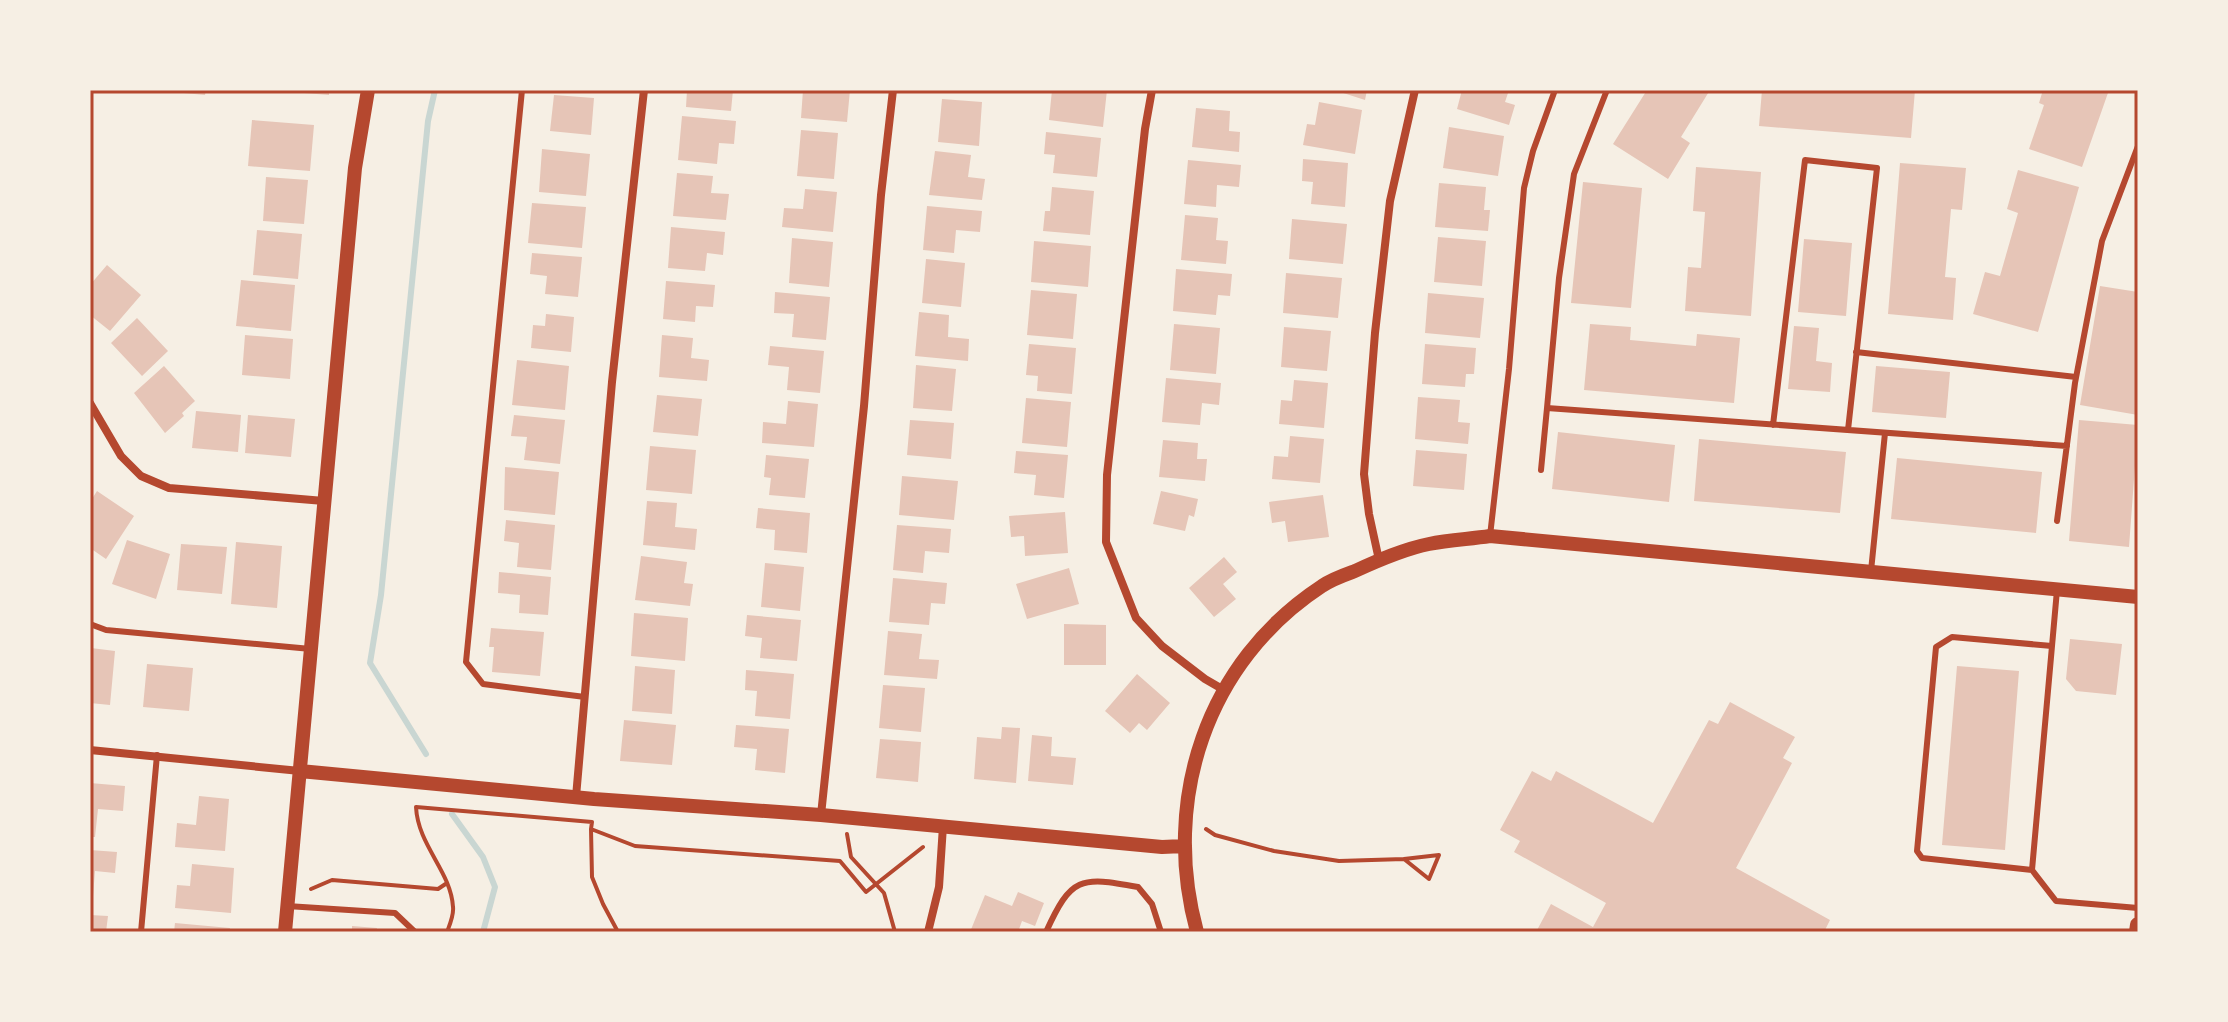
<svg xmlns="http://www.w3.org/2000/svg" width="2228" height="1022" viewBox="0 0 2228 1022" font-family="'IBM Plex Serif',serif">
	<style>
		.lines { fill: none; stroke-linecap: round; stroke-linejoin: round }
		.stream { stroke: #c9d6d2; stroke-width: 6 }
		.building { fill: #e6c5b7 }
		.path { stroke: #b5482f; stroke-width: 4 }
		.service { stroke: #b5482f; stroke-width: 6 }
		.minor { stroke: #b5482f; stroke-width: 8 }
		.tertiary { stroke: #b5482f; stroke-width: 14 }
		.secondary { stroke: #b5482f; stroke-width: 16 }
		.neatline { fill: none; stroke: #b5482f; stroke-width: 3 }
	</style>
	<rect width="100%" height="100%" fill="#f6efe4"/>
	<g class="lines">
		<path class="stream" d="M426,754L370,663L381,595L428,121L435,90
			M452,814L483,857L495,887L483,932"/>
	</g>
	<path class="building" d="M173,90H206L205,95L173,92Z
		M292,90H329V95L292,92Z
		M687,90H733L731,111L686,107Z
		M803,90H850L847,122L801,118Z
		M1052,90H1107L1103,127L1049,120Z
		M1334,90H1367L1365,100Z
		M1462,90H1509L1505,102L1515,105L1509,125L1457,109Z
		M1647,90H1710L1681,137L1690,143L1668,179L1613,144Z
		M1762,90H1915L1911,138L1759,126Z
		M2043,90H2109L2082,167L2029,149L2044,105L2039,103Z
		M554,95L594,98L591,135L550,131Z
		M942,99L982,102L979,146L938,142Z
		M1319,102L1362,110L1355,154L1303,145L1307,124L1315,125Z
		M1196,108L1230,111L1229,131L1240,132L1239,152L1192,147Z
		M682,116L736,121L734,144L719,143L717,164L678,160Z
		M252,120L314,125L310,171L248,166Z
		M1449,127L1504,136L1498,176L1443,168Z
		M801,130L838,133L834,179L797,176Z
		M1046,132L1101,138L1097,177L1053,173L1055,155L1044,154Z
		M542,149L590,154L586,196L539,192Z
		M935,151L971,155L968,177L985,179L982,200L929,195Z
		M1303,159L1348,163L1345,207L1311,204L1313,182L1302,181Z
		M1188,160L1241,165L1239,187L1217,185L1216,207L1184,204Z
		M1900,163L1966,168L1962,210L1951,209L1945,277L1956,278L1953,320L1888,314Z
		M1696,167L1761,172L1751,316L1685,311L1688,267L1701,268L1705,212L1693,211Z
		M2018,170L2079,187L2038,332L1973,314L1985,272L2000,276L2018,213L2007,209Z
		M677,173L713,176L711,193L729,194L726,220L673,216Z
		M266,177L308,180L304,224L263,221Z
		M1583,182L1642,188L1631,308L1571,303Z
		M1439,183L1486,187L1484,210H1490L1488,231L1435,227Z
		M1052,187L1094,191L1090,235L1043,231L1045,211H1050Z
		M805,189L837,192L833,232L782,227L784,208L803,209Z
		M532,203L586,207L582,248L528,243Z
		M927,206L982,211L980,232L956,230L954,253L923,250Z
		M1185,215L1218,218L1216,240L1228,241L1226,264L1181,260Z
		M1292,219L1347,224L1343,264L1289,259Z
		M671,227L725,232L723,255L707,253L705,271L668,268Z
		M257,230L302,234L298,279L253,275Z
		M1438,237L1486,241L1482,286L1434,282Z
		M792,238L833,242L829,287L789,283Z
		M1804,239L1852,243L1846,316L1798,312Z
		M1034,241L1091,246L1088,287L1031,282Z
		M532,253L582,257L578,297L545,294L547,276L530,274Z
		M926,259L965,263L961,307L922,303Z
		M107,265L141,295L110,331L90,315V285Z
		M1176,269L1232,274L1230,296L1218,295L1216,315L1173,311Z
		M1286,273L1342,278L1338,318L1283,313Z
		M241,280L295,285L291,331L236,326Z
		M666,281L715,285L713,307L696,306L695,322L663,319Z
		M2100,286L2138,292V415L2080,405Z
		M1031,290L1077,294L1073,339L1027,335Z
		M775,292L830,297L826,340L792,337L794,314L774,313Z
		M1428,293L1484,298L1480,338L1425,333Z
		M919,312L949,315L948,337L969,339L968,361L915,356Z
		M546,314L574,317L571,352L531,348L533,325L545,326Z
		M137,318L168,351L142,376L111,343Z
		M1174,324L1220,328L1216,374L1170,370Z
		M1590,324L1631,327L1630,340L1696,346L1697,334L1740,338L1734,403L1584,390Z
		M1794,326L1819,328L1816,361L1832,363L1830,392L1788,389Z
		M1284,327L1331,331L1327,371L1281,367Z
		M245,335L293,339L290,379L242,375Z
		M662,335L693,338L691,358L709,360L707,381L659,377Z
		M1029,344L1076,348L1072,394L1037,391L1038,376L1026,375Z
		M1425,344L1476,348L1474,374H1466L1465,387L1422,384Z
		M770,346L824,351L820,393L787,390L789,367L768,365Z
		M517,360L569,366L565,410L512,405Z
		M916,365L956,369L952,411L913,408Z
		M164,366L195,401L182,413L184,416L165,433L134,393Z
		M1876,366L1950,372L1946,418L1872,412Z
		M1166,378L1221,383L1219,405L1202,403L1200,425L1162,422Z
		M1294,380L1328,383L1324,428L1279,424L1281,400L1292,401Z
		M657,395L702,399L698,436L653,432Z
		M1418,397L1460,400L1458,422L1470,423L1468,444L1415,439Z
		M1026,398L1071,402L1067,447L1022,443Z
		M788,401L818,404L814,447L762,443L763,422L786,424Z
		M196,411L241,415L238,452L192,448Z
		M248,415L295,419L291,457L245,453Z
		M514,415L565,420L560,464L524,460L527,437L511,436Z
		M910,420L954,423L951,459L907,455Z
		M2079,420L2138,425L2129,547L2069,541Z
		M1558,432L1675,445L1669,502L1552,489Z
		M1290,436L1324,439L1320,483L1272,479L1274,456L1288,457Z
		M1699,439L1846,452L1840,513L1694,501Z
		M1163,440L1198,443L1197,459H1207L1205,481L1159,477Z
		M650,446L696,450L692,494L646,490Z
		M1416,450L1467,454L1464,490L1413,486Z
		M1016,451L1068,455L1064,498L1034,495L1036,475L1014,473Z
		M766,455L809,459L805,498L769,495L771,478L764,477Z
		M1897,458L2042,472L2036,533L1891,519Z
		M505,467L559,472L555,515L504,510Z
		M902,476L958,481L954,520L899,515Z
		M97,491L134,516L106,559L90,548V502Z
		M1161,491L1198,499L1194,517L1189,515L1185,531L1153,524Z
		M1323,495L1329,537L1288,542L1285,521L1272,523L1269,502Z
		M647,501L677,503L675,527L697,529L695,550L643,545Z
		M758,508L810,513L807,553L774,550L775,530L756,528Z
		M1065,512L1068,553L1025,556L1024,536L1011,537L1009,516Z
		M506,520L555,525L551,570L517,567L519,543L504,541Z
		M897,525L951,529L949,553L925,551L923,573L893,570Z
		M127,540L170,554L156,599L112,584Z
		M236,542L282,546L277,608L231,604Z
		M181,544L227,547L222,594L177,590Z
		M641,556L687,562L684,583L693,584L690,606L635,600Z
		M1224,557L1237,572L1223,584L1236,599L1214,617L1189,588Z
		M765,563L804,567L800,611L761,607Z
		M1069,568L1079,604L1027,619L1016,584Z
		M499,572L551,577L548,615L519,613L520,595L498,593Z
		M893,578L947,583L945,604L931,603L929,625L889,622Z
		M634,613L688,618L685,661L631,656Z
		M747,615L801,620L797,661L760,658L762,638L745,636Z
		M1064,624L1106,625V665H1064Z
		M491,628L544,632L540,676L492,672L494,647H489Z
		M888,631L922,634L919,659L939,660L937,679L884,675Z
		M2070,639L2122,644L2116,695L2076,691L2066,679Z
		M91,648L115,651L110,705L90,703Z
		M147,664L193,668L189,711L143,707Z
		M635,666L675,670L672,714L632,711Z
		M1957,666L2019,671L2005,850L1942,845Z
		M746,670L794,674L790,719L755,716L757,691L745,690Z
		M1137,674L1170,703L1147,730L1139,723L1130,733L1105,711Z
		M883,685L925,688L921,732L879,728Z
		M1730,702L1795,737L1783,758L1792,763L1736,868L1830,920L1824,932H1536L1551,904L1593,927L1606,903L1514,852L1520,841L1500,830L1532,771L1551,781L1556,771L1653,823L1709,720L1718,724Z
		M624,720L676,725L672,765L620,761Z
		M736,725L789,729L785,773L755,770L757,749L734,747Z
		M1002,727L1020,728L1016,783L974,779L977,737L1001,739Z
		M1032,735L1052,737L1051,756L1076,758L1073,785L1028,781Z
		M880,739L921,742L918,782L876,778Z
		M90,783L125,786L123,811L98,809L95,837H90Z
		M199,796L229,799L225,851L175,847L177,823L196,825Z
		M90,850L117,852L115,873L95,871L93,896L90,895Z
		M192,864L234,868L231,913L175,908L177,885L190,886Z
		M1018,892L1044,903L1035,926L1022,921L1018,932H970L985,895L1012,906Z
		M90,915L108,916L106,932H90Z
		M175,923L230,928L229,932H174Z
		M352,926L377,928L376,932H352Z"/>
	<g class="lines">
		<path class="path" d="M591,829L592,877L603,904L618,932
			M1206,829L1215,835L1274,851L1339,861L1404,859
			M847,834L851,857L884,893L895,932
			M1439,855L1429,879L1404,859Z
			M311,889L332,880L438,889L447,883
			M447,932C450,924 454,915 453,907C451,871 418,846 416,807L592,822L591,829L635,846L840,861L866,892L923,847"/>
		<path class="service" d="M522,90L466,662L483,684L585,697
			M1607,90L1574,174L1559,278L1547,408L2067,446
			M1856,352L2076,377
			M1773,425L1805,160L1877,168L1848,430
			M1541,470L1547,408
			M2057,521L2075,383L2102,241L2138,146
			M1490,536L1509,369L1524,188L1533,151L1555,90
			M1871,571L1885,433
			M2057,590L2052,646L1952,637L1936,647L1917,851L1922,858L2032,870L2056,901L2138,908
			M90,624L106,630L311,649
			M2032,870L2052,646
			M287,906L395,913L415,932
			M141,932L157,755
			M1046,932C1071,877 1080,876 1138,887L1152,904L1161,932"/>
		<path class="minor" d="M1152,90L1145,129L1107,475L1106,542L1136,618L1162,646L1205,679L1224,690
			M90,403L121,456L141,476L169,488L324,501
			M1379,560L1369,514L1364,474L1375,333L1390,201L1415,90
			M90,750L300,771
			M576,797L612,382L644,90
			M821,815L864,406L881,195L893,90
			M928,932L939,887L943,826"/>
		<path class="tertiary" d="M300,771L594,799L821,815L1162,847L1184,846
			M285,932L355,168L368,90
			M1197,932C1161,800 1206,662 1322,586C1332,579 1344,575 1355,571C1379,560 1404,549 1429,544C1449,540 1470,539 1490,536L2138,597"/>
		<path class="secondary" d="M2137,932L2138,925"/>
	</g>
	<rect width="2228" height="1022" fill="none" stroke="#f6efe4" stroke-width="184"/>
	<rect x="92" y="92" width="2044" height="838" class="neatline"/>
</svg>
